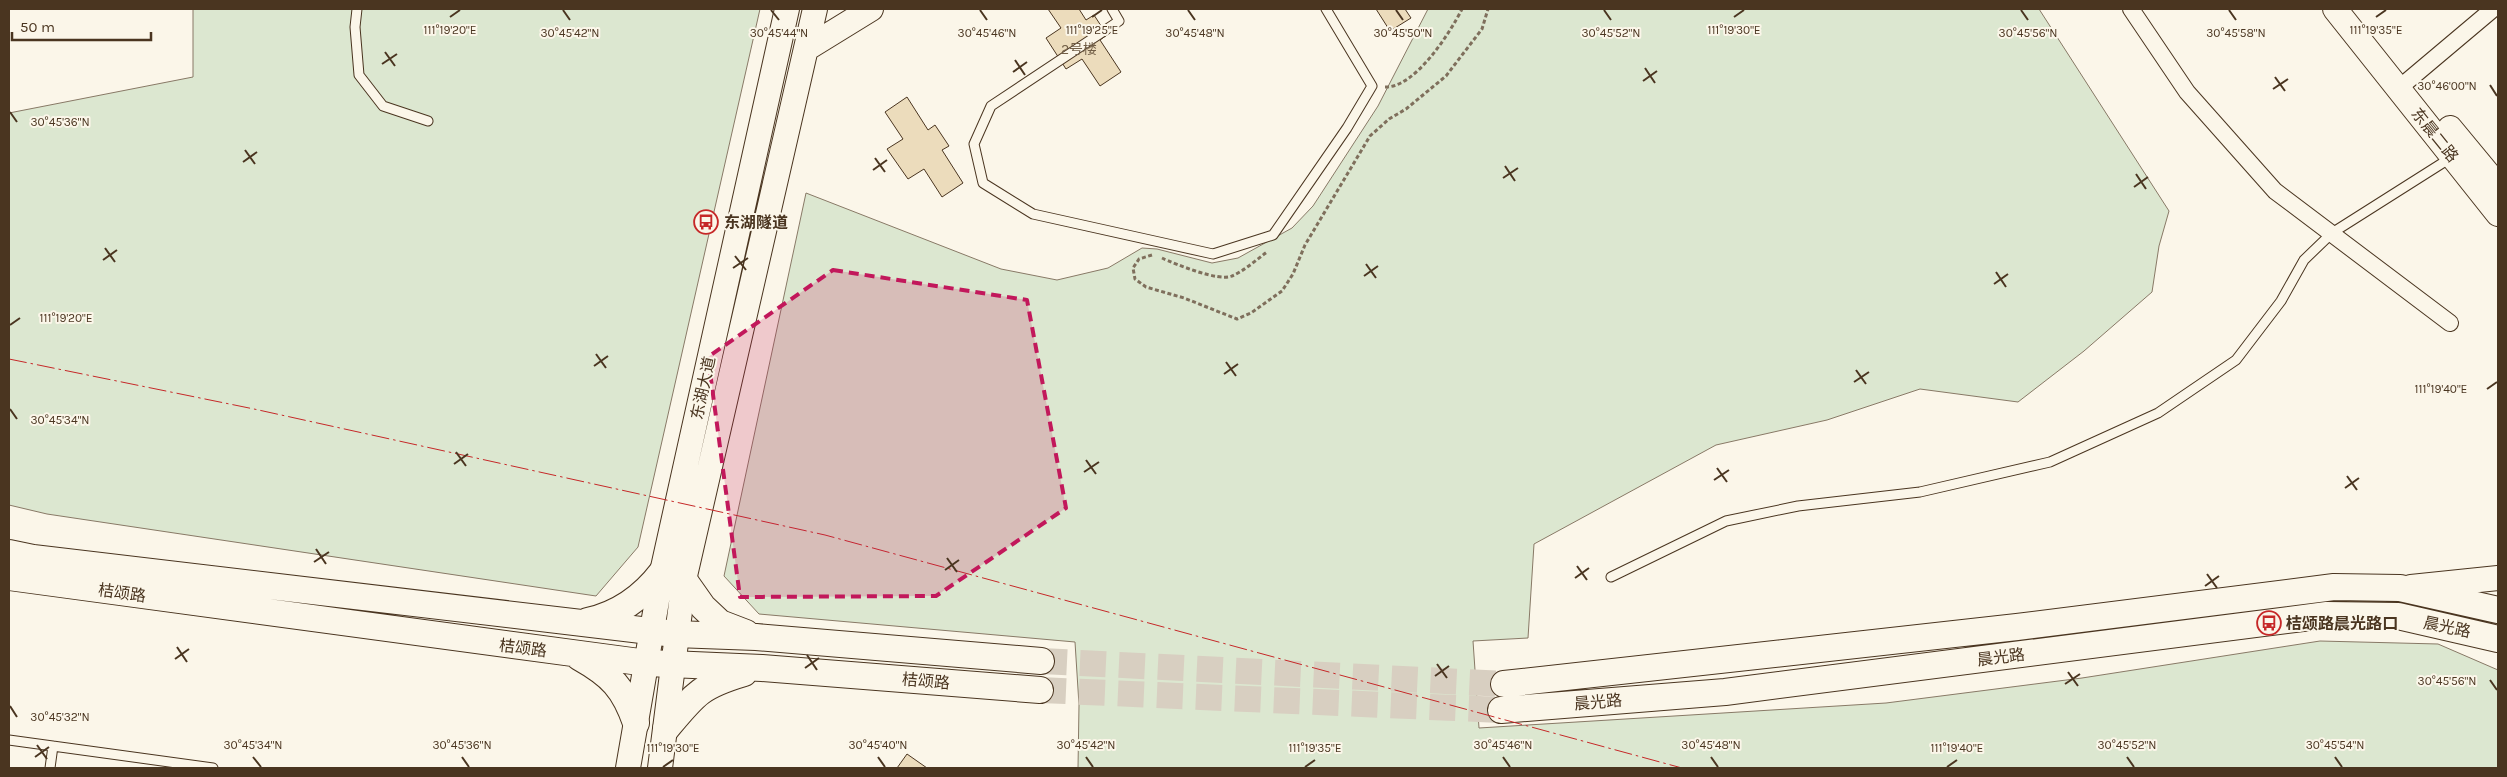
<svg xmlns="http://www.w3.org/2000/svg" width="2507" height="777" viewBox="0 0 2507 777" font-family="Karla,'Noto Sans SC',sans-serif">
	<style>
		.green { fill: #dce7d0; stroke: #887966 }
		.building { fill: #ecdcbc; stroke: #4a3520 }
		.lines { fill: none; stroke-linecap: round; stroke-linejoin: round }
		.primary-tunnel { stroke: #d8cfc1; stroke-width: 26; stroke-dasharray: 26 13; stroke-linecap: butt }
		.service-casing { stroke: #4a3520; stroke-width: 11 }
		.minor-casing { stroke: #4a3520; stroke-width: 18 }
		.secondary-casing { stroke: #4a3520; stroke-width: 26 }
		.primary-casing { stroke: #4a3520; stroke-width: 28 }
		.path { stroke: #7f6f5c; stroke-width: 3; stroke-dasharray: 4 2.5; stroke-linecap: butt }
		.service { stroke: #fbf6e9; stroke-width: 9 }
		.minor { stroke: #fbf6e9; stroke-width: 16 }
		.secondary { stroke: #fbf6e9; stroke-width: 24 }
		.primary { stroke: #fbf6e9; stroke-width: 26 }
		.power { stroke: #c62828; stroke-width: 1; stroke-dasharray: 18 4 2.5 4; stroke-linecap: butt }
		.marked { fill: #c2185b; fill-opacity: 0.2; stroke: #c2185b; stroke-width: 4; stroke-dasharray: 10 6; stroke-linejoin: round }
		.ticks { fill: none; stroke: #4a3520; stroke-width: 2 }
		.labels { text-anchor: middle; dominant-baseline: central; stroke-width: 4; stroke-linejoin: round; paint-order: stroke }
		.number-label { font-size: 14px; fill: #725f47 }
		.street-label { font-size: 16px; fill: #4a3520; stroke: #fbf6e9 }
		.poi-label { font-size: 16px; font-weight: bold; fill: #4a3520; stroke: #fbf6e9; text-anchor: start }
		.ticks-label { font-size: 12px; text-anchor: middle; fill: #4a3520; stroke: #fbf6e9; stroke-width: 4; stroke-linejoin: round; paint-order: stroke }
	</style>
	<rect width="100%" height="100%" fill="#fbf6e9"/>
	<path class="green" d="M193,9H760L638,547L596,596L47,514L9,505V113L193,77Z
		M1428,9H2039L2169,211L2159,246L2152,292L2084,351L2018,402L1920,389L1827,420L1716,445L1534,544L1528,638L1473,641L1479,728L1886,703L2082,678L2320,641L2438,644L2498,670V768H1078L1079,705L1075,642L759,614L724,576L806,193L1001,269L1057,280L1108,268L1142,248L1157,249L1212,263L1238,258L1292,228L1313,206L1378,106Z"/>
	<path class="building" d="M1048,9H1079L1086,20L1094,15L1107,35L1100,40L1121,72L1100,86L1082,59L1066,69L1046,38L1061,28Z
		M1376,9H1405L1411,18L1390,31Z
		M907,97L928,130L935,125L949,146L942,150L963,183L942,197L924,169L908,179L887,149L903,139L885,112Z
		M907,754L927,768H897Z"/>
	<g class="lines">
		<path class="primary-tunnel" d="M1041,661L1504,684
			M1040,690L1501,710"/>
		<g class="service-casing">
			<path id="service" d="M357,9L355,27L359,75L383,106L428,121
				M1112,9L1119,21L991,106L974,144L983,183L1033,214L1213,254L1273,235L1347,128L1372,86L1326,9
				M1611,577L1726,521L1798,506L1920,492L2050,462L2158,413L2236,360L2281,301L2304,260L2332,233L2452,157
				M9,740L213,768
				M50,768L53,746"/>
		</g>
		<g class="minor-casing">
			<path id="minor" d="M2131,9L2187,92L2275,191L2450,323
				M2398,89L2493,9"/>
		</g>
		<g class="secondary-casing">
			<path id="secondary" d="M2335,9L2498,214
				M806,49L871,9
				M2450,128L2498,186
				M2411,587L2498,578
				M628,768L662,572L787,9
				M660,768L684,580L815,9"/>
		</g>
		<g class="primary-casing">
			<path id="primary" d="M9,553L33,558L675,634L756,637L1041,661
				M9,577L647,663L762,668L1040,690
				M684,580L703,607L720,623L746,633
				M588,621C619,614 643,597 662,572
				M579,657C611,675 624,688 636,723
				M1504,684L2017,627L2334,587L2400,588L2498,610
				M1501,710L1725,692L2327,615L2398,616L2498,639
				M666,729C695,694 700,686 744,673"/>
		</g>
		<path class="path" d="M1385,87C1415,88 1450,33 1462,9
			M1152,255L1139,259L1133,268L1135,279L1146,287L1184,298L1237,319L1251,313L1282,291L1293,274L1305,245L1370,136L1389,119L1406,109L1446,76L1482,29L1488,9
			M1162,258C1175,264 1219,282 1232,276C1244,271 1256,260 1267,252"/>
		<use href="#service" class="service"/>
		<use href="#minor" class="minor"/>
		<use href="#secondary" class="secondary"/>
		<use href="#primary" class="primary"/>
		<path class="power" d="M9,359L254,409L825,535L1682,768"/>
	</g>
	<path class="marked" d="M833,270L1027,300L1066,508L936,596L740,597L708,357Z"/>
	<path class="ticks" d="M563,10L570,20M771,10L779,20M980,10L987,20M1188,10L1195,20M1396,10L1403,20M1604,10L1611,20M2021,10L2028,20M2229,10L2236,20M450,17L460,10M1092,17L1102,10M1734,17L1744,10M2376,17L2386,10M385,52L395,66M1015,60L1025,75M382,64L397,54M1645,68L1655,83M1013,72L1027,62M2275,77L2285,91M1643,81L1657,71M2490,85L2497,96M2273,89L2288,79M10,112L17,122M245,150L255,164M875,158L885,172M243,162L257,152M1505,166L1515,181M873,170L887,160M2136,174L2146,189M1503,178L1518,168M2134,187L2148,177M105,248L115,262M735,256L746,270M103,260L117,250M1366,264L1376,278M733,268L748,258M1996,272L2006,287M1364,276L1378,266M1994,284L2008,274M10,325L20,318M596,354L606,368M1226,362L1236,376M594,366L608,356M1856,370L1866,384M1224,374L1238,364M1854,382L1869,372M2487,389L2497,382M10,409L17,419M456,452L466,466M1086,460L1096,474M454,464L468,454M1717,468L1727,482M1084,472L1099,462M2347,476L2357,490M1714,480L1729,470M2345,488L2359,478M316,549L326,564M947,558L957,572M314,562L329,552M1577,566L1587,580M945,570L959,560M2207,574L2217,588M1575,578L1589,568M2205,586L2219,576M177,647L187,662M807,655L817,670M175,659L189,649M1437,664L1447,678M805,668L819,658M2068,672L2078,686M1435,676L1449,666M2490,680L2497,690M2065,684L2080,674M10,706L17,717M37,745L47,759M35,757L49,747M253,757L261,767M462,757L469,767M878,757L885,767M1086,757L1093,767M1503,757L1510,767M1711,757L1718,767M2127,757L2134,767M2335,757L2342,767M663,767L673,760M1305,767L1315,760M1947,767L1957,760"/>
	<defs>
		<g id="bus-ring" transform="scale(1.25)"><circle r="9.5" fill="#fbf6e9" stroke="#c62828" stroke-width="1.5"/><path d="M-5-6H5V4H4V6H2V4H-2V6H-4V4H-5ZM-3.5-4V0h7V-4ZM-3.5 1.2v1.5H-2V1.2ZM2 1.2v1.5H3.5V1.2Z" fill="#c62828"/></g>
	</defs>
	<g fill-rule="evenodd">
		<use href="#bus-ring" x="706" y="222"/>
		<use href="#bus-ring" x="2269" y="623"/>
	</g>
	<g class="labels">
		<g class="number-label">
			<text x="1079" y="49">2号楼</text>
		</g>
		<g class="street-label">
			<text transform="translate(2435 135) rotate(51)">东晨二路</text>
			<text transform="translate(703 388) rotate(-78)">东湖大道</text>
			<text transform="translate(122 593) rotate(8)">桔颂路</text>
			<text transform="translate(2447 627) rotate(12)">晨光路</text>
			<text transform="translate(523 648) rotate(7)">桔颂路</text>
			<text transform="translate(2001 657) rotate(-7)">晨光路</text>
			<text transform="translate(926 681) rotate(5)">桔颂路</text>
			<text transform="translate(1598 702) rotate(-5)">晨光路</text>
		</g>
		<g class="poi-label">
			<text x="724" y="222">东湖隧道</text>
			<text x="2286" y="623">桔颂路晨光路口</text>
		</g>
	</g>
	<g class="ticks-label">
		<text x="450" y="34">111°19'20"E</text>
		<text x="1092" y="34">111°19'25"E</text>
		<text x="1734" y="34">111°19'30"E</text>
		<text x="2376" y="34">111°19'35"E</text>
		<text x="570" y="37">30°45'42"N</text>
		<text x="779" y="37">30°45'44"N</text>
		<text x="987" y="37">30°45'46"N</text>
		<text x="1195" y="37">30°45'48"N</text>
		<text x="1403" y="37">30°45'50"N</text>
		<text x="1611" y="37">30°45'52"N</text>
		<text x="2028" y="37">30°45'56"N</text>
		<text x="2236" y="37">30°45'58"N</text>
		<text x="2447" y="90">30°46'00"N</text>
		<text x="60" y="126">30°45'36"N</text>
		<text x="66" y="322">111°19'20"E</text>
		<text x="2441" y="393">111°19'40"E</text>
		<text x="60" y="424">30°45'34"N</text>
		<text x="2447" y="685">30°45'56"N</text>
		<text x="60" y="721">30°45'32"N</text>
		<text x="253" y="749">30°45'34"N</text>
		<text x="462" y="749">30°45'36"N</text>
		<text x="878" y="749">30°45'40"N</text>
		<text x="1086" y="749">30°45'42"N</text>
		<text x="1503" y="749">30°45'46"N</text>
		<text x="1711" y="749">30°45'48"N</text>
		<text x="2127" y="749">30°45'52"N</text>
		<text x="2335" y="749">30°45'54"N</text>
		<text x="673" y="752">111°19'30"E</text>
		<text x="1315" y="752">111°19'35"E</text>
		<text x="1957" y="752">111°19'40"E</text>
	</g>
	<rect width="2507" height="777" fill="none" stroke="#4a3520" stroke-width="20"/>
	<path d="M12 32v8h139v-8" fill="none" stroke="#4a3520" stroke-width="2.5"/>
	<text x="20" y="32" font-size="15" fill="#4a3520" stroke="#fbf6e9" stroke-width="4" paint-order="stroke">50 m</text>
</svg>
